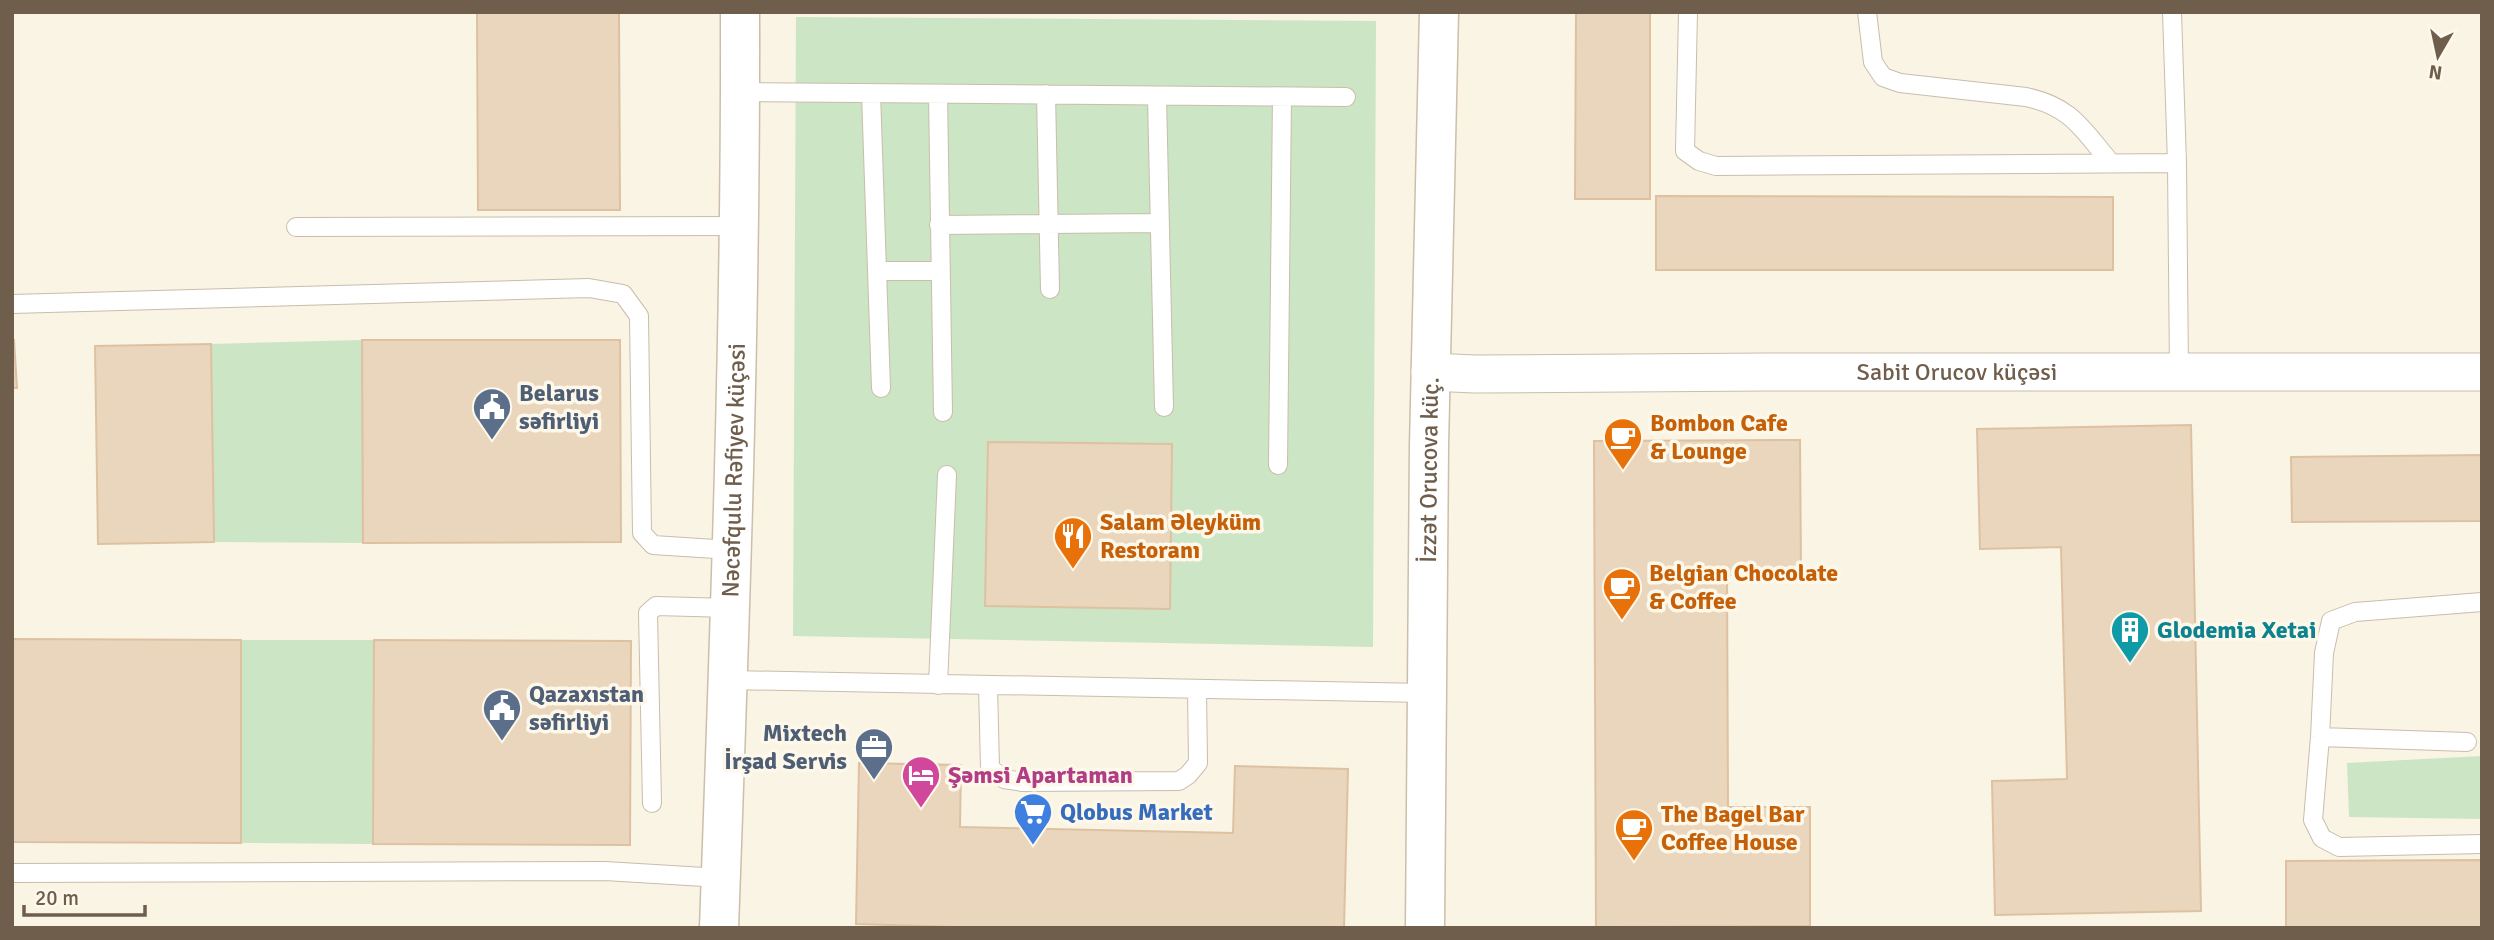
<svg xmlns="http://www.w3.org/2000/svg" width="2494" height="940" viewBox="0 0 2494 940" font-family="Signika,sans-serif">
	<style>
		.green { fill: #cce5c4 }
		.building { fill: #ead6bd; stroke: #ddc1a1; stroke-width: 2 }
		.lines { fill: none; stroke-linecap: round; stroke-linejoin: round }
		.service-casing { stroke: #c9bdac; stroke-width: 20 }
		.minor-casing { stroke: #c9bdac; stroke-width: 39 }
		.secondary-casing { stroke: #ccbeaa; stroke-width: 41 }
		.service { stroke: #fff; stroke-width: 18 }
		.minor { stroke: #fff; stroke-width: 37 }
		.secondary { stroke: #fff; stroke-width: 38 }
		.labels { text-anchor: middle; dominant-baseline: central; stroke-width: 7; stroke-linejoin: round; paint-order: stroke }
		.street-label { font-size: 24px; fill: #6f5e4c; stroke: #fdf8ea }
		.service-label { font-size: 24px; font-weight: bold; fill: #4e5e75; stroke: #fdf8ea; text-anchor: start }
		.food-label { font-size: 24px; font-weight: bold; fill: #c56008; stroke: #fdf8ea; text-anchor: start }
		.culture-label { font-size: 24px; font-weight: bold; fill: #0d838f; stroke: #fdf8ea; text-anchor: start }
		.hotel-label { font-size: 24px; font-weight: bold; fill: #b23c85; stroke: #fdf8ea; text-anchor: start }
		.shop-label { font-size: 24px; font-weight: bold; fill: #366cbe; stroke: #fdf8ea; text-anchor: start }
	</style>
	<rect width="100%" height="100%" fill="#f9f4e4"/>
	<path class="green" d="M796,17L1376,21L1373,647L793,636Z
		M362,340L363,543L214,542L211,344Z
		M241,640H374L373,844L241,843Z
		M2482,756V819L2349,817L2347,763Z"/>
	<path class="building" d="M477,12H619L620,210H478Z
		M1576,12H1650V199H1575Z
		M1656,196L2113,197V270H1656Z
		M12,340H14L17,388H12Z
		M362,340H620L621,542L363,543Z
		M211,344L214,542L98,544L95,346Z
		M2191,425L2201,911L1995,915L1992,781L2067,779L2061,547L1980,549L1977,429Z
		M1800,440L1801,574L1727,575L1728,807H1810V926L1596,927L1594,441Z
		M988,442L1172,444L1170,609L985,606Z
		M2482,455V521L2292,522L2291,457Z
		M12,639L241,640V843L12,842Z
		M374,640L631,641L630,845L373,844Z
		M859,763L961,765L960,827L1233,833L1235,766L1348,769L1344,928H993L856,924Z
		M2482,860V928H2286V861Z"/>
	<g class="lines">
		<g class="service-casing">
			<path id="service" d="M1688,12L1685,151L1699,161L1716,166L2177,163
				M1867,12L1873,62L1883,77L1900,83L2026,97C2072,107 2082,129 2111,163
				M2172,12L2177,163L2179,372
				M740,92L1346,97
				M871,93L881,388
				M938,94L943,412
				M1046,94L1050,289
				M1157,97L1164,407
				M939,225L1160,223
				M296,227L739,226
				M877,271H940
				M12,304L589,288L623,294L639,316L642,533L653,545L731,550
				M1278,465L1282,97
				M2482,602L2355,612L2331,621L2324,653L2320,737L2313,820L2322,838L2339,847L2482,844
				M729,680L1426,693
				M938,685L947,475
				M988,685L990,768L1004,779L1023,782L1179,781L1188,775L1198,763L1197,689
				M2320,737L2467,742
				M652,803L648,613L656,606L730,608
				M12,873L605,871L721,878"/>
		</g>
		<g class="minor-casing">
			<g id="minor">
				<path id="s1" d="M1430,372L1475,374L1766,372H2482"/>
			</g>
		</g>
		<g class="secondary-casing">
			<g id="secondary">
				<path id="s2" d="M719,928C730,623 741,317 740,12"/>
				<path id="s3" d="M1425,928L1429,446L1439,12"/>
			</g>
		</g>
		<use href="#service" class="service"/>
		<use href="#minor" class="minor"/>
		<use href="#secondary" class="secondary"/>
	</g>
	<defs>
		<g id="civic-pin" transform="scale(2.0125)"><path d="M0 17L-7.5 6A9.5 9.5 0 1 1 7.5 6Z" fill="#5c6f8a" stroke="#fdf8ea"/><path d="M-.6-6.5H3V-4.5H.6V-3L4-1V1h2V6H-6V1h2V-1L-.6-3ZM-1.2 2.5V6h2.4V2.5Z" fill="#fff"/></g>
		<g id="cafe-pin" transform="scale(2.0125)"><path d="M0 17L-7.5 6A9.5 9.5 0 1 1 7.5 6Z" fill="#e8710a" stroke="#fdf8ea"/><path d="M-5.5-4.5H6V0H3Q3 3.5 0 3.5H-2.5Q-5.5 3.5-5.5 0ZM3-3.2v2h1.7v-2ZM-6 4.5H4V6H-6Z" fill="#fff"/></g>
		<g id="restaurant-pin" transform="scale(2.0125)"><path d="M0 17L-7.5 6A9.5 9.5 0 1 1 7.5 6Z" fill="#e8710a" stroke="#fdf8ea"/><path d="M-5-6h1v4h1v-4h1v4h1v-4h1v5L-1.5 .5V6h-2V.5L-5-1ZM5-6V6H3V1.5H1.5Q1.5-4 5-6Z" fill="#fff"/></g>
		<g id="building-pin" transform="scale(2.0125)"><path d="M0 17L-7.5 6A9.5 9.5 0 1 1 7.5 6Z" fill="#0f9aa8" stroke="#fdf8ea"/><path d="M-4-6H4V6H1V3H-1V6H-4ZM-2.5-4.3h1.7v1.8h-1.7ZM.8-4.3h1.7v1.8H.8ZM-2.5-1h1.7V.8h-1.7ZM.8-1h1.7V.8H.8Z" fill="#fff"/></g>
		<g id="office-pin" transform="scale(2.0125)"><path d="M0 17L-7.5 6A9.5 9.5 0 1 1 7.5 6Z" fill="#5c6f8a" stroke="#fdf8ea"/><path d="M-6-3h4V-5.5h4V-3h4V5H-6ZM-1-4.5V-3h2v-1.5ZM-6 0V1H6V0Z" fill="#fff"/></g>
		<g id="hotel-pin" transform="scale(2.0125)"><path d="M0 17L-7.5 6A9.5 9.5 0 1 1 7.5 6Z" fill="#d1479c" stroke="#fdf8ea"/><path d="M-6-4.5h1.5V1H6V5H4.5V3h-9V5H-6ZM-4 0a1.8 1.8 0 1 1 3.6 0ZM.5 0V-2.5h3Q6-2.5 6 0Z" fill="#fff"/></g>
		<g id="supermarket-pin" transform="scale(2.0125)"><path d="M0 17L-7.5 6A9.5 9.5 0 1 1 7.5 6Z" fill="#3f7fe0" stroke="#fdf8ea"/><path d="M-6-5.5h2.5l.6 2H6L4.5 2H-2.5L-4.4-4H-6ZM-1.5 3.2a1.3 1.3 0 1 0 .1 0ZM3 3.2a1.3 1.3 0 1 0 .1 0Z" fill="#fff"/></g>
	</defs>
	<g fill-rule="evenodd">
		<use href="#civic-pin" x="492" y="407"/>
		<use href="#cafe-pin" x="1623" y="437"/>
		<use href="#restaurant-pin" x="1073" y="536"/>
		<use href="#cafe-pin" x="1622" y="587"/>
		<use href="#building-pin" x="2130" y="630"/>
		<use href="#civic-pin" x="502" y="708"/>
		<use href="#office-pin" x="874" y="747"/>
		<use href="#hotel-pin" x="921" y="775"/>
		<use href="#supermarket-pin" x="1033" y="812"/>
		<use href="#cafe-pin" x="1634" y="828"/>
	</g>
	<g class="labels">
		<g class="street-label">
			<text stroke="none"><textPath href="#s1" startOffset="527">Sabit Orucov küçəsi</textPath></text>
			<text stroke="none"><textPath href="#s2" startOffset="458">Nəcəfqulu Rəfiyev küçəsi</textPath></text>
			<text stroke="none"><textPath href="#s3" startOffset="458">İzzət Orucova küç.</textPath></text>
		</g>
		<g class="service-label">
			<text x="519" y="393">Belarus<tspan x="519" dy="28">səfirliyi</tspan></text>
			<text x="529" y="694">Qazaxıstan<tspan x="529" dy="28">səfirliyi</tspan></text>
			<text x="847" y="733" text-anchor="end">Mixtech<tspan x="847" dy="28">İrşad Servis</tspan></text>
		</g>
		<g class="food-label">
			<text x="1650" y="423">Bombon Cafe<tspan x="1650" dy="28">&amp; Lounge</tspan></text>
			<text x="1100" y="522">Salam Əleyküm<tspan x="1100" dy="28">Restoranı</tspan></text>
			<text x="1649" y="573">Belgian Chocolate<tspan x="1649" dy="28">&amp; Coffee</tspan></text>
			<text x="1661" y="814">The Bagel Bar<tspan x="1661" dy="28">Coffee House</tspan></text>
		</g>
		<g class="culture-label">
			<text x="2157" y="630">Glodemia Xetai</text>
		</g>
		<g class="hotel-label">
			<text x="948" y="775">Şəmsi Apartaman</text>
		</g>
		<g class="shop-label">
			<text x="1060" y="812">Qlobus Market</text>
		</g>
	</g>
	<rect width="2494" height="940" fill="none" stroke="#6f5e4c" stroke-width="28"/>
	<g transform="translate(2438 56) rotate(189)" stroke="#fdf8ea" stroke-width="5" paint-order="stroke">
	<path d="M0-5L12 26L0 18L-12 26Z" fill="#6f5e4c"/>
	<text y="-10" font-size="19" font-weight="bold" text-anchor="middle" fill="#6f5e4c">N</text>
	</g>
	<path d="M24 905v10h121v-10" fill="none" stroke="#6f5e4c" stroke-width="3.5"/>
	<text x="35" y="905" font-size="21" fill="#6f5e4c" stroke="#fdf8ea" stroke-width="5" paint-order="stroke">20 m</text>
</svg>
